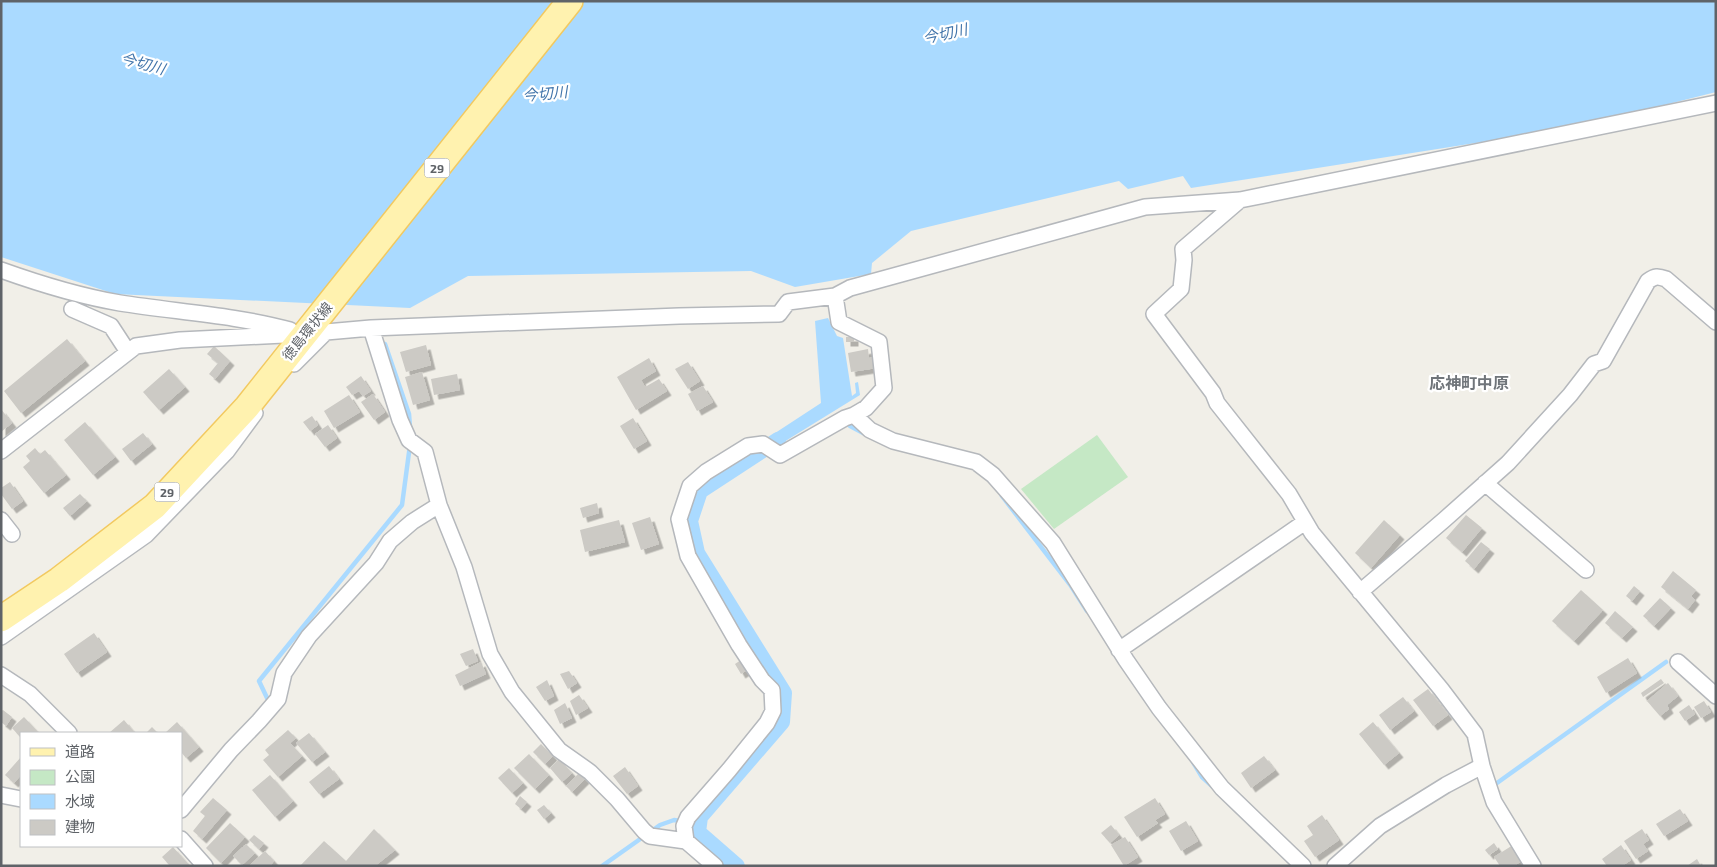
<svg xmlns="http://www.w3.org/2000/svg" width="1717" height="867" viewBox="0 0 1717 867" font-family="'Exo 2','Noto Sans JP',sans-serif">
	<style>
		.green { fill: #c5e8c5 }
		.water { fill: #aadaff }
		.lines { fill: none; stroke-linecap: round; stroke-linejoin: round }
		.stream { stroke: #aadaff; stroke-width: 4.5 }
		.canal { stroke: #aadaff; stroke-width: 16 }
		.building { fill: #cccac5; filter: url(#shadow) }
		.street-casing { stroke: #b5b8bc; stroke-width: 18 }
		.primary-casing { stroke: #f2c960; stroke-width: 28 }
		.street { stroke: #fff; stroke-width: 15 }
		.primary { stroke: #fff2af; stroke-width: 25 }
		.labels { text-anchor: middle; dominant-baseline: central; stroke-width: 4.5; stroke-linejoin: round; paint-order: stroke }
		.shield { fill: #fff; stroke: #8f9295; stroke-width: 1 }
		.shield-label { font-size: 12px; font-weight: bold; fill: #5f6368 }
		.street-label { font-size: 14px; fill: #5f6368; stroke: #fff }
		.water-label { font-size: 15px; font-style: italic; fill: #4174aa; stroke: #fff }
		.quarter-label { font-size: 16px; font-weight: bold; fill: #70757a; stroke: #fff }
	</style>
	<defs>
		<filter id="shadow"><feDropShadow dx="4.5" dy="4.5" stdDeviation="0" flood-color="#0004"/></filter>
	</defs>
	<rect width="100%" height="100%" fill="#f1efe8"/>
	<path class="green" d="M1097,435L1128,477L1054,529L1021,489Z"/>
	<path class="water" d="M1,1H1716V92L1577,127L1191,188L1183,176L1128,189L1119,181L911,231L872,263L871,274L795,287L751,271L468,276L410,308L115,294L1,257Z
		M828,318L837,336L843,338L852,396L856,393L855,383L858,382L860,395L779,445L769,437L821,403L815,321Z"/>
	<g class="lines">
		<path class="stream" d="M385,344L409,414L410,427
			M850,426L865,434
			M1002,496L1071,586L1087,611
			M268,700L259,681L402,505L410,445
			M1193,762L1202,777L1213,787
			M1497,783L1666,662
			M602,866L660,825L674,820L699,824"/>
		<path class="canal" d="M737,866L698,832L700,817L782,722L784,693L697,553L690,521L700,491L778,440"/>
	</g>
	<path class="building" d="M846,337H854V342H846Z
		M67,339L85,361L21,413L4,391Z
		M426,345L431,365L406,372L400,352Z
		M214,346L230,361L215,379L209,374L218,363L207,354Z
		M868,349L869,358L875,357L877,368L851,372L848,353Z
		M649,358L656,371L641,380L645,387L659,379L667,391L636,410L617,377Z
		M688,362L700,381L688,389L675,369Z
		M169,369L185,387L159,410L143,392Z
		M422,372L430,400L413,405L405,377Z
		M457,374L460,390L434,395L431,379Z
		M361,376L371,391L363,396L359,391L352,395L346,387Z
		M703,386L713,402L697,411L688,394Z
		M373,394L385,412L374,420L361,402Z
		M349,395L360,412L334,428L324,411Z
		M1,409L12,423L1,432Z
		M312,416L318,425L310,431L303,422Z
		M633,418L647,441L634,449L620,426Z
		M85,422L115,457L93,475L64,440Z
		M328,425L337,438L325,447L315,434Z
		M143,433L152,444L131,461L122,449Z
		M35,448L40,454L45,450L66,475L44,493L23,467L30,461L26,456Z
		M10,482L23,501L12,509L1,494V488Z
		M80,494L87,501L70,516L63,508Z
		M597,503L599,513L583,518L580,508Z
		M1466,515L1482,528L1462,552L1446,538Z
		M650,517L659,544L641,550L632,523Z
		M619,520L625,542L585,552L580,530Z
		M1384,520L1400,535L1371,568L1355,553Z
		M1481,542L1490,549L1474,569L1465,561Z
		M1673,571L1696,590L1691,596L1695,600L1688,609L1661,587Z
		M1634,586L1640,591L1632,601L1626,596Z
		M1581,590L1603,610L1574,641L1552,621Z
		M1660,598L1671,608L1654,626L1643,616Z
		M1615,611L1633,627L1622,638L1605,623Z
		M94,633L107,652L77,673L64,654Z
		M473,649L478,661L466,666L460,654Z
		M1628,658L1637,673L1606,693L1597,677Z
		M741,660L747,670L741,674L735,664Z
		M481,662L486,674L460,686L455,675Z
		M569,671L577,683L568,689L560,674Z
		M1661,679L1664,683L1643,697L1641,693Z
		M547,680L554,696L545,701L536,687Z
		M1668,683L1678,696L1667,705L1669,709L1660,716L1647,701Z
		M1428,689L1448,715L1433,726L1413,700Z
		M579,695L588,708L576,715L570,701Z
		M1403,697L1414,711L1390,730L1379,715Z
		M1704,701L1711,712L1701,718L1694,707Z
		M565,703L572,718L560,724L554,710Z
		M1689,705L1695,714L1685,721L1679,712Z
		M3,710L12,717L6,726L1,722V711Z
		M24,717L39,733H21V738L12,728Z
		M124,720L134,732L109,733Z
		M177,722L199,747L186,758L181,752V733H165Z
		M1373,722L1399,753L1384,765L1359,734Z
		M152,727L158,733H146Z
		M288,730L296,738L290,743L302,756L278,777L263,760L269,755L265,750Z
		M309,733L325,752L312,762L296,743Z
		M541,744L553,756L545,764L533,752Z
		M529,754L549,775L535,789L514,768Z
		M1264,756L1275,770L1251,788L1241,773Z
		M21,757V775L14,783L5,775Z
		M559,759L572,773L562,782L550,768Z
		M329,766L339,779L319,794L309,782Z
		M625,767L638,786L627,794L613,776Z
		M509,768L523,783L512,793L498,778Z
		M579,773L585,779L572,792L566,786Z
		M270,775L293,801L275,817L252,790Z
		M520,796L527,802L521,809L515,804Z
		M213,798L227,810L202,839L193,831L205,816L200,812Z
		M1155,798L1165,814L1155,820L1158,823L1137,837L1124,817Z
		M544,805L551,813L544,819L537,810Z
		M1680,809L1688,821L1664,836L1656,824Z
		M1322,815L1339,840L1315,857L1304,841L1313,835L1307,826Z
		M1186,821L1198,841L1181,851L1169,831Z
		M230,823L245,837L221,863L206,848Z
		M1111,825L1119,835L1110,843L1101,833Z
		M374,829L395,850L375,866H300L324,841L346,861Z
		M1642,829L1649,840L1643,844L1648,851L1636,859L1624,841Z
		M254,835L264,843L259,849L249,840Z
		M1125,837L1138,857L1124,866L1111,845Z
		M1494,843L1498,849L1489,855L1485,850Z
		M246,844L255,853L242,865L233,856Z
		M1513,845L1523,860L1514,866H1500L1494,857Z
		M1621,845L1631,860L1622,866H1607L1602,859Z
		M173,847L190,866H170L162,857Z
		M265,851L274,861L270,866H249Z
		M1697,859L1701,866H1687Z"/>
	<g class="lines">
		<g class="street-casing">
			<path id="street" d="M1240,200L1183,249L1184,260L1181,289L1154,314L1213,393L1217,403L1289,494L1312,533L1441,689L1475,734L1482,766L1494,802L1533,866
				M1,270C40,284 79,296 120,303C177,312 235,315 290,330
				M835,296L839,322L879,342L884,388L866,408L854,415
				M72,309L111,326L128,352
				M371,328L400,420L409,440L425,452L439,505L464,567L490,654L512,692L559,750L590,772L617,799L644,831L650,836L686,841L715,866
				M294,364L326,332L371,328L679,316L779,314L788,302L835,296L850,288L1145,207L1240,200L1716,103
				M1,451L136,346L180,340L304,334
				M1485,483L1586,570
				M1,520L12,534
				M1360,592L1444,520L1508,463L1570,395L1594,364L1603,361L1648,281C1655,276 1658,276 1666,279L1716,322
				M1,637L146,535L227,451L255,413
				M1119,650L1305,522
				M1678,662L1716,696
				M1,675L30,694L69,733
				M1,795L21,799
				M181,810L231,750L259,721L278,699L284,673L309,636L376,563L390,541L412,522L439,505
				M181,839L205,866
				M686,841L684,826L688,817L729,770L767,723L773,711L772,690L762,680L739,645L688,556L679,519L690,486L706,472L748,446L763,444L780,455L845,418L854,415L870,430L893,441L976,462L993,475L1053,543L1126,660L1159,708L1222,788L1303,866
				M1335,866L1380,826L1446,785L1482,766"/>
		</g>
		<g class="primary-casing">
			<path id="primary" d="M1,619L59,580L155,506L247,407L570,1"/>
		</g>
		<use href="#street" class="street"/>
		<use href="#primary" class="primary"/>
	</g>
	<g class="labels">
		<g class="shield">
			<rect x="424.5" y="158.5" width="25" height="19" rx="4"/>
			<rect x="154.5" y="482.5" width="25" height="19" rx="4"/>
		</g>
		<g class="shield-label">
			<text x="437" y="168">29</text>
			<text x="167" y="492">29</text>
		</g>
		<g class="street-label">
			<text transform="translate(307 331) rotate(-51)">徳島環状線</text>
		</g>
		<g class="water-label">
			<text transform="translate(945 33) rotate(-12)">今切川</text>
			<text transform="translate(143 63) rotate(15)">今切川</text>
			<text transform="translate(545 93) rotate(-5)">今切川</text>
		</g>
		<g class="quarter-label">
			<text x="1469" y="382">応神町中原</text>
		</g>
	</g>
	<rect width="1717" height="867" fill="none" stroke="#5f6368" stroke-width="5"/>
	<rect x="20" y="732" width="162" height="115" fill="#ffffff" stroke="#bfc1c3"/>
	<rect x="30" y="748" width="25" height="8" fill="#fff2af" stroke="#bfc1c3"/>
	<text x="65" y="757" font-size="15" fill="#5f6368">道路</text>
	<rect x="30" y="770" width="25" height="15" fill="#c5e8c5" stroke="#bfc1c3"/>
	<text x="65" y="782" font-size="15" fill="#5f6368">公園</text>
	<rect x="30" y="794" width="25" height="15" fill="#aadaff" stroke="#bfc1c3"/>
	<text x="65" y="807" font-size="15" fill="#5f6368">水域</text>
	<rect x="30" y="820" width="25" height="15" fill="#cccac5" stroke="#bfc1c3"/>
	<text x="65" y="832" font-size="15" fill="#5f6368">建物</text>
</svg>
